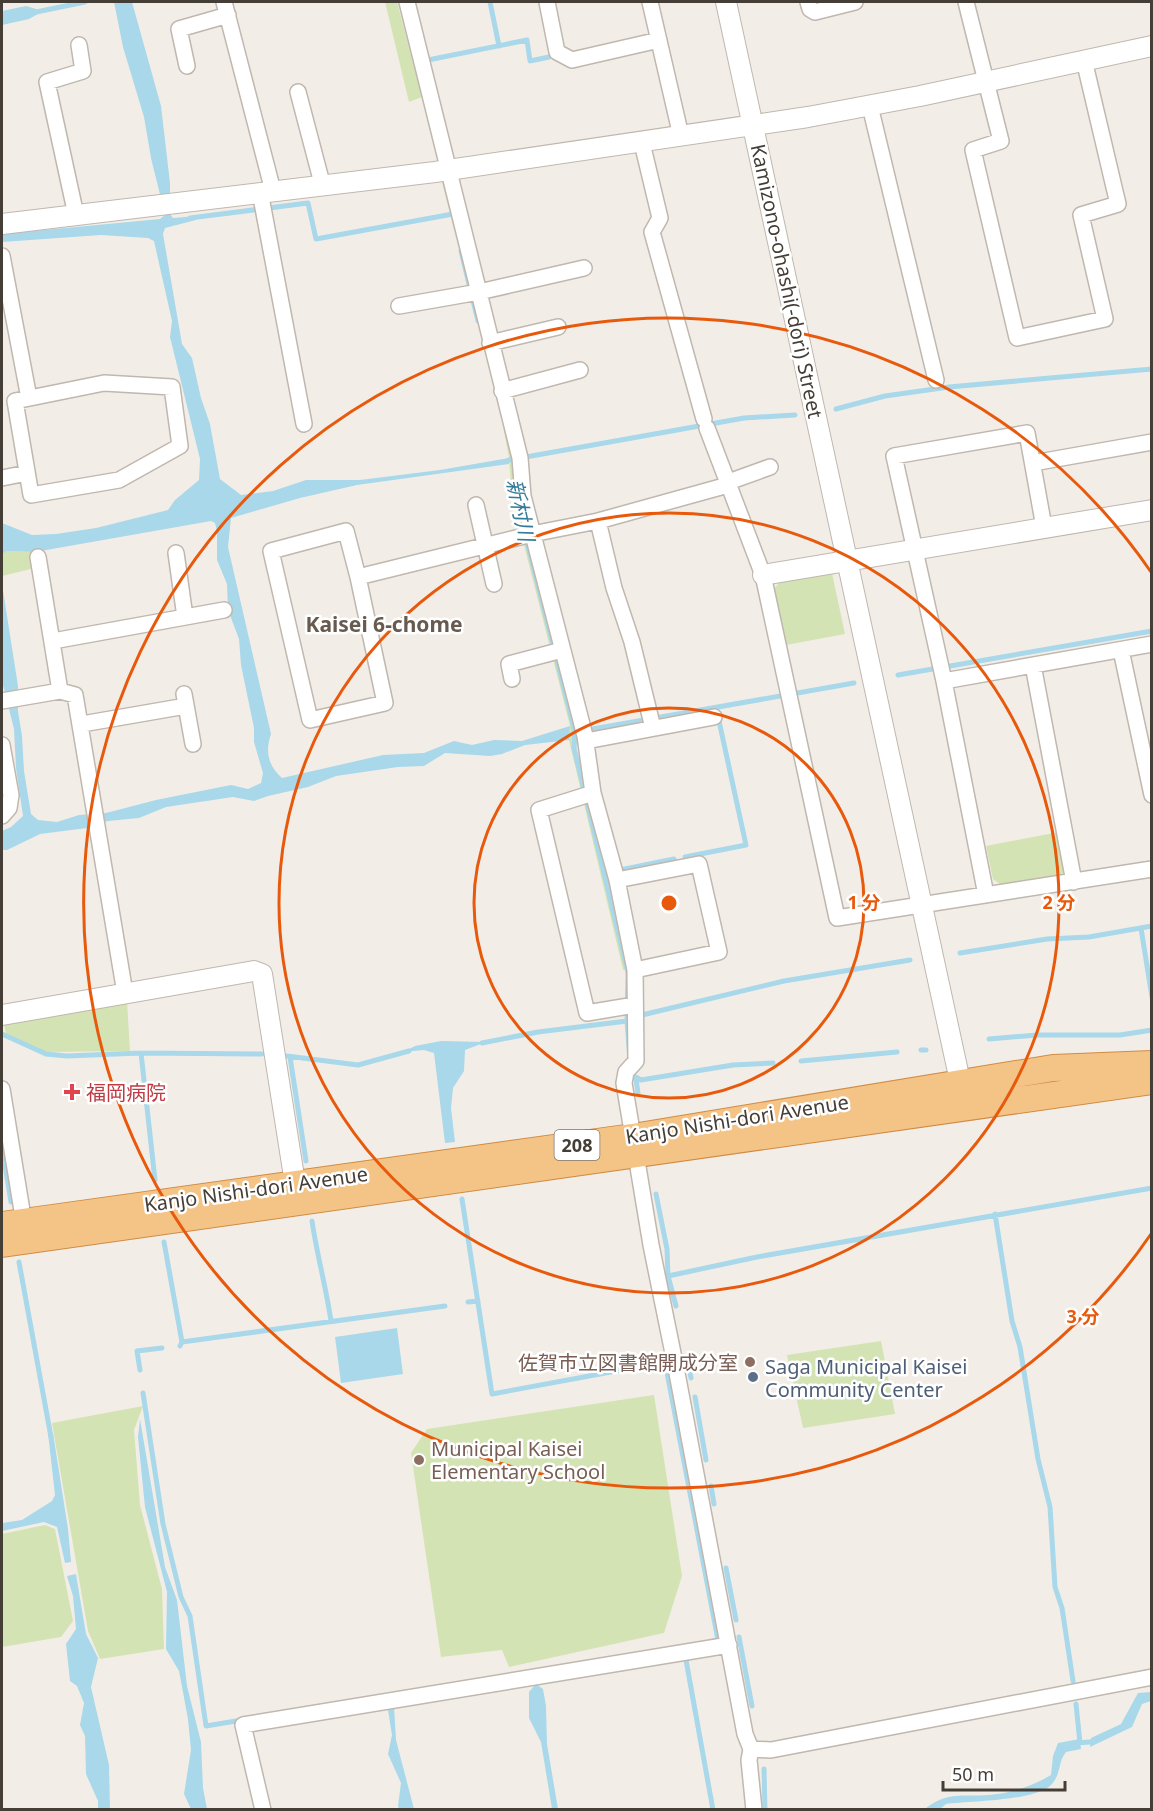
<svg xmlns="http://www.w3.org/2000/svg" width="1153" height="1811" viewBox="0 0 1153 1811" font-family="'Noto Sans','Noto Sans JP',sans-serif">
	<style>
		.green { fill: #d4e3b3 }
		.water { fill: #a8d8ea }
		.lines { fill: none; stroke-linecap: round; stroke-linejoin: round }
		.stream { stroke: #a8d8ea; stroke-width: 5 }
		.minor-casing { stroke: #c0b7ae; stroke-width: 18 }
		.tertiary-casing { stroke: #c0b7ae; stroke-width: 22 }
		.trunk-casing { stroke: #d18b43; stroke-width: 28 }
		.minor { stroke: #fff; stroke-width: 15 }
		.tertiary { stroke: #fff; stroke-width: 20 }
		.trunk { stroke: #f4c487; stroke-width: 26 }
		.ring { fill: none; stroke: #e8590c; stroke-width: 3 }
		.health-dot { fill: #e0444e; stroke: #fff; stroke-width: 2 }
		.education-dot { fill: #8d6e63; stroke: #fff; stroke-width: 2 }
		.service-dot { fill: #5c6f8a; stroke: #fff; stroke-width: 2 }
		.labels { text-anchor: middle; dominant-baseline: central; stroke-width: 5; stroke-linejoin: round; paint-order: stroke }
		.shield { fill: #fff; stroke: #7d7873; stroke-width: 1.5 }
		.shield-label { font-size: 18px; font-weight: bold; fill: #453e37 }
		.street-label { font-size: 20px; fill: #453e37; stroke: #fff }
		.health-label { font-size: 20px; fill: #be3a42; stroke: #fff; text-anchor: start }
		.education-label { font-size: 20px; fill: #785e54; stroke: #fff; text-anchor: end }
		.service-label { font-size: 20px; fill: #4e5e75; stroke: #fff; text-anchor: start }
		.water-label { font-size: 21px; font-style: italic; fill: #347b99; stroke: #fff }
		.neighbourhood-label { font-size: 21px; font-weight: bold; fill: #675a4f; stroke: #fff }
		.centre { fill: #e8590c; stroke: #fff; stroke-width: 3 }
		.ring-label { font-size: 18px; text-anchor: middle; font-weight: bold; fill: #e8590c; stroke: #fff; stroke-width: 5; stroke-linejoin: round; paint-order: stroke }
	</style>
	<rect width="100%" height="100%" fill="#f2eee7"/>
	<path class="green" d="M385,2H397L422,97L409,102Z
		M442,182H448L578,729L576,750L630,967L623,970L569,740L570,726L512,498L509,458L502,420Z
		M7,551L35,552L31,569L2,576V554Z
		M832,573L845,634L786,645L774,589L779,583Z
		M1059,832L1066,868L1062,876L1001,885L993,879L986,846Z
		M127,1001L130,1051L44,1052L6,1035L4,1024Z
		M881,1341L895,1414L803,1428L787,1355Z
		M654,1395L682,1576L664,1633L509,1667L502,1650L441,1657L411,1453L427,1429Z
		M143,1406L134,1430L140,1505L162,1589L164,1649L100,1659L88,1631L52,1423Z
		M45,1525L55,1529L73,1621L61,1637L2,1647V1534Z"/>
	<path class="water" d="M114,2H132L161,106L170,183V214L173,218L197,216L196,220L165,228L163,234L182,344L192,358L201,398L210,424L220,479L241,495L273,491L306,480H360L440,470L509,458V464L357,485L300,498L231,518L228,547L271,734C265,751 268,766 282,778L383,755L424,753L454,741L472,745L494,740L522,741L570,726L569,740L525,745L502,754L490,756L445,753L424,766L398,767L336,776L308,787L268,796L254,801L233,797L166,807L139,818L108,821L87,828L40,834L7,850H2V831L11,827L23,816L16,768L14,729L3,685L2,584L18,686V711L22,736L24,771L31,814L38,820L57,822L79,815L106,813L156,800L231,785L248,789L261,783L263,773L254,742V728L241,665L239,639L228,610L227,584L217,560V531L215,523L211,521L35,552L7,551L2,554V523L32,535L56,534L96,528L168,510L175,500L199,480L200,459L170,337L172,321L154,241L148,238L101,235L2,242V234L160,219L165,215L151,158L144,117L123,47Z
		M26,6L43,11L29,19L2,25V11Z
		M441,1041L486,1042L465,1050L464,1071L453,1088L451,1108L455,1142L445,1143L434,1053L424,1050L403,1052L415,1046Z
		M397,1328L403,1374L341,1383L335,1337Z
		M140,1419L165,1567L177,1600L187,1686L201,1742L203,1788L207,1809H191L184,1794L191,1750L188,1719L179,1671L166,1649L167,1592L145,1507L138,1437Z
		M48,1433H53L68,1529L71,1562L65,1563L57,1527L44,1522L2,1531V1523L22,1520L52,1501L55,1495Z
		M76,1574L86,1634L98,1658L91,1687L109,1765L110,1809H98V1801L86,1774L85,1736L80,1725L84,1703L77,1686L70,1681L66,1644L76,1629L73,1596L67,1576Z
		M536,1684L543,1689L546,1706L547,1744L558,1809H552L541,1742L529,1718V1692Z
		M1151,1692V1701L1142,1704L1132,1727L1090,1747L1091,1738L1121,1724L1138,1693Z
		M394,1706L396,1740L414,1809H399L398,1806L401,1783L388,1754L392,1735L388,1710Z
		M1080,1739L1081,1749L1066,1752C1057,1764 1062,1773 1051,1785C1035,1801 969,1801 946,1804L940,1809H925C947,1791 962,1797 988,1795C1009,1794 1033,1786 1051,1775L1053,1756L1058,1743Z"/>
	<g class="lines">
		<path class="stream" d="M490,2L499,46
			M36,12L85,2
			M428,60L527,40L530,61L549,57
			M190,218L308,203L316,239L453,214
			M461,251L478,321
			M836,409L885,396L949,387L1152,369
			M509,460L744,418L795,415
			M528,546L572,720L575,733L574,748L628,973L627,1021L642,1015L784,981L910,960
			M898,675L1152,631
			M587,730L854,683
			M685,857L746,845L719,721
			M620,870L674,859
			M1141,928L1152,997
			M960,953L1047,939L1089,937L1152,926
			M2,1034L46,1054L67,1056L141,1053L262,1054
			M989,1039L1037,1035H1120L1152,1030
			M482,1043L538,1032L627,1021L630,1059
			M921,1050H926
			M141,1053L155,1180
			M287,1056L358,1065L409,1051
			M290,1057L306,1161
			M801,1061L897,1052
			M632,1068L634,1076L641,1080L733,1065L773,1063
			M636,1079L638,1093
			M2,1147L11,1202
			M656,1194L667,1249L668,1276L757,1257L1152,1188
			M462,1199L492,1394L665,1362L718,1640L713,1641
			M995,1214L1012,1321L1020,1347L1038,1459L1050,1507L1055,1587L1062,1608L1073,1681
			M312,1221C317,1255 326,1287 331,1321
			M164,1242L182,1342L180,1346
			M19,1262L51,1437
			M668,1276L676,1306
			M468,1302L478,1301
			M182,1342L445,1306
			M687,1356L691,1378
			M140,1370L137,1351L162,1348
			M143,1393L163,1524L181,1597L190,1616L206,1726L242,1720
			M695,1397L706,1460
			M711,1486L714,1504
			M726,1568L736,1620
			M739,1637L752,1706
			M686,1660L713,1810
			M1076,1704L1080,1743
			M1076,1743L1090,1742L1096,1740
			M764,1769L765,1810"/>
		<g class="minor-casing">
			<path id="minor" d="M224,2L273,191
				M407,2L520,458L523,496L585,736L593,793L617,880L635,970L636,1061L626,1072L624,1083L651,1245L677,1373L745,1734L751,1749L771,1750L1152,1677
				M547,2L557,52L572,60L659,40
				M650,2L681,136
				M808,2L810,9L815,12L855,2
				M966,2L1001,141L973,150L1017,338L1105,319L1081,215L1118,204L1084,60
				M187,66L179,29L228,15
				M298,92L323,187
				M870,106L936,380
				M642,143L660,218L652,232L704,419
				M260,192L304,424
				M76,215L47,82L83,71L79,45
				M2,256L29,398
				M399,306L479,292L584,268
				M490,343L558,327
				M104,383L172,387L180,446L119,480L31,495L15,401Z
				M502,391L580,370
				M707,428L763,575L837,918L1152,869
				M1033,463L1152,442
				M2,478L27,473
				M476,505L494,584
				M598,521L614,588L632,642L652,724
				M176,553L185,617
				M38,557L60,691
				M358,577L385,703L310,720L271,551L346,531L358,577L532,534L598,521L728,485L734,480L770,467
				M53,641L224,610
				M1121,650L1152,795
				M1033,665L1074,882
				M512,679L509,664L562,650
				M944,681L1152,644
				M184,694L193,744
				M2,701L60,691L75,695L125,993
				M82,724L186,706
				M586,741L714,717
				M2,745L11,795L9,808L2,816
				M593,793L539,810L587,1013L635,1005
				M617,880L699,864L719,952L635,970
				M986,895L944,681L894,456L1027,433L1044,527
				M2,1089L24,1223
				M751,1749L749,1760L754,1810
				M263,1810L243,1725L729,1645"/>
		</g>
		<g class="tertiary-casing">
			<path id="tertiary" d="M726,2L963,1095
				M2,224L435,172L808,117L920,96L1152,46
				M763,575L1152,510
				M2,1015L254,971L262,974L295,1183"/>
		</g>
		<g class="trunk-casing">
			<path id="trunk" d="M2,1225L633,1137L1053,1068L1152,1064
				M2,1244L1152,1081"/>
		</g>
		<use href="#minor" class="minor"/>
		<use href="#tertiary" class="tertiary"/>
		<use href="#trunk" class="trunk"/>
	</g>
	<g class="ring">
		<circle cx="669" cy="903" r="195"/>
		<circle cx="669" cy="903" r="390"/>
		<path d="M1151 1234A585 585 0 1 1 1151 572"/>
	</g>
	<path class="health-dot" d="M69 1083h6v6h6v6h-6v6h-6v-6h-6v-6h6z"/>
	<g class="education-dot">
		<circle cx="750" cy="1362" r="6"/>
		<circle cx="419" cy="1460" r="6"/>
	</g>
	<circle class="service-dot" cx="753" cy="1377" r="6"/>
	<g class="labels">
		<rect class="shield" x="554.5" y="1130" width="45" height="30" rx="4.5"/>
		<g class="shield-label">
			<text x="577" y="1145">208</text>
		</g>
		<g class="street-label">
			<text transform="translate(787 281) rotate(78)">Kamizono-ohashi(-dori) Street</text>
			<text transform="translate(737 1119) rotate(-9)">Kanjo Nishi-dori Avenue</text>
			<text transform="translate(256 1189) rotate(-8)">Kanjo Nishi-dori Avenue</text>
		</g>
		<g class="health-label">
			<text x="86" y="1092">福岡病院</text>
		</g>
		<g class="education-label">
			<text x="738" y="1362">佐賀市立図書館開成分室</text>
			<text x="431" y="1448" text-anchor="start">Municipal Kaisei<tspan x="431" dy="23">Elementary School</tspan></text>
		</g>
		<g class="service-label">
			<text x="765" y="1366">Saga Municipal Kaisei<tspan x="765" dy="23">Community Center</tspan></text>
		</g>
		<g class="water-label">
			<text transform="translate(521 510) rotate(78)">新村川</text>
		</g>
		<g class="neighbourhood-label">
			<text x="384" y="624">Kaisei 6-chome</text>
		</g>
	</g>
	<circle cx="669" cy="903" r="9" class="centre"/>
	<g class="ring-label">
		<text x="864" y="909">1 分</text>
		<text x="1059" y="909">2 分</text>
		<text x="1083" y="1323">3 分</text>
	</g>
	<rect width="1153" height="1811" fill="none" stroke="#453e37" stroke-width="6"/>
	<path d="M943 1781v9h122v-9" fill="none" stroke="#453e37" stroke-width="3"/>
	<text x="952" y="1781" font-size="18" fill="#453e37" stroke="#ffffff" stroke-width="4.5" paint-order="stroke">50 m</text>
</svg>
